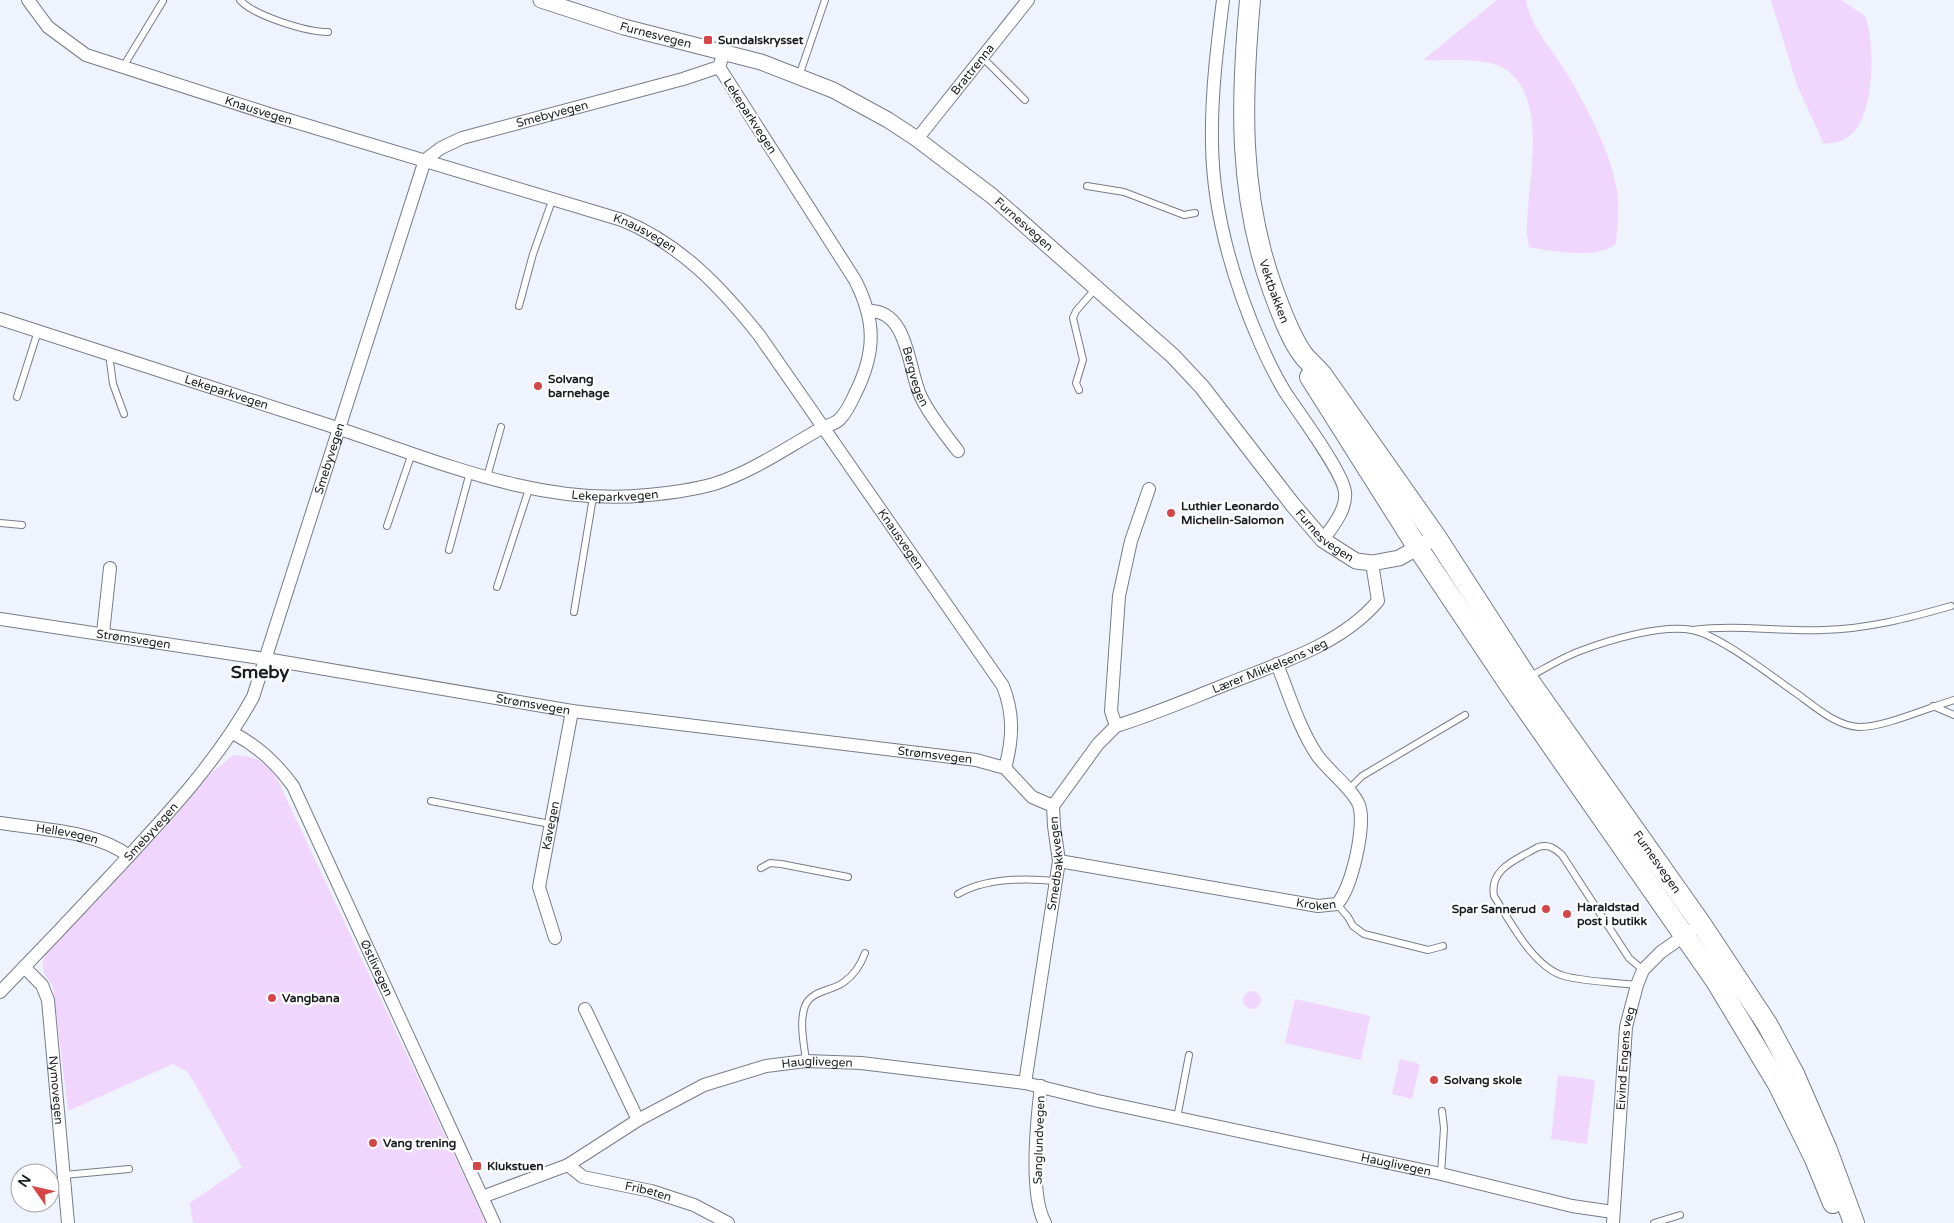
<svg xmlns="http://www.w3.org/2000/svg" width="1954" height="1223" viewBox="0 0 1954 1223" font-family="'Varela Round',sans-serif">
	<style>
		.green { fill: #f0d5fc }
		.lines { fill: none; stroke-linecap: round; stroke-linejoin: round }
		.service-casing { stroke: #787c89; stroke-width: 8 }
		.minor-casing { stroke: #787c89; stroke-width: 14 }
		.tertiary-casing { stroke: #787c89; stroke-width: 17 }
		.primary-casing { stroke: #787c89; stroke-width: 22 }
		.service { stroke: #fff; stroke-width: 6 }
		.minor { stroke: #fff; stroke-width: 12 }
		.tertiary { stroke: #fff; stroke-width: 15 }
		.primary { stroke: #fff; stroke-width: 20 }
		.poi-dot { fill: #d54648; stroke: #fff; stroke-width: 2 }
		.labels { text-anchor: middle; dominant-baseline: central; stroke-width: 4.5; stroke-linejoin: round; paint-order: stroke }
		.street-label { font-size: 12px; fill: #1b1d22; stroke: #fff }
		.poi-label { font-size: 12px; font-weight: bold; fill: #1b1d22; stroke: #fff; text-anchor: start }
		.district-label { font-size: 18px; font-weight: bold; fill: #1b1d22; stroke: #fff }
	</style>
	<rect width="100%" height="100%" fill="#eff3fe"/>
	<path class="green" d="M1497,0H1526C1530,25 1549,46 1562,66C1584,101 1615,158 1618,199C1619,214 1617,229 1616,244C1595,260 1552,251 1529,247C1528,240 1526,232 1527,224C1528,181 1549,97 1505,69C1487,57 1444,61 1423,60Z
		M1771,0H1841L1865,16C1876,43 1875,122 1847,138C1841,142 1832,143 1824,144L1797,85Z
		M233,755C256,757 266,760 278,781L486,1223H193L190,1203L242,1167L188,1072L173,1064L68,1111L53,986C44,975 39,968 46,954L173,819L204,780Z
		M1243 1000a9 9 0 1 1 18 0a9 9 0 1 1-18 0Z
		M1295,999L1370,1016L1361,1060L1285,1043Z
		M1400,1059L1420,1064L1412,1099L1392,1094Z
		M1558,1075L1595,1080L1587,1144L1551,1139Z"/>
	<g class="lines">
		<g class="service-casing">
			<path id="service" d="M240,0C254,16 307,32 328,32
				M983,58L1025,100
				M123,67L163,1
				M799,76L825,0
				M1087,186L1124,192L1184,215L1195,213
				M519,306L533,254L553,198
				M109,354L113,384L124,414
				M1079,390L1076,383L1083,360L1073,318L1076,311L1096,288
				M17,397L38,331
				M487,477L501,427
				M0,523L22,525
				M387,526L412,453
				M449,550L470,472
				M497,587L529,489
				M574,612L593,497
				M1693,630C1737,624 1779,632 1823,630C1868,629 1909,618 1951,606
				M1529,677C1546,668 1563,657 1580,651C1609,640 1662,624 1692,630C1721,636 1771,676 1796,693C1814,706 1836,726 1859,727C1885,727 1927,708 1954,700
				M1933,706L1954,715
				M1348,790L1362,776L1465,715
				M431,801L550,824
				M761,868L770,863L781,864L848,877
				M958,894C986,878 1025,878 1056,881
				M1337,904L1348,917L1353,926L1364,934L1428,950L1443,946
				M1637,985C1613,982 1587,982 1564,976C1533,967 1510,921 1494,896C1489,868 1518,859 1538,847C1549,844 1554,848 1562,855L1629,958L1643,970
				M806,1061C804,1044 799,1022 805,1006C811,990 833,991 844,982C854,975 861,964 865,953
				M1177,1118L1189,1055
				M1441,1174L1444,1128L1442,1111
				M64,1175L129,1169
				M1654,1223L1680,1215"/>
		</g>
		<g class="minor-casing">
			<g id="minor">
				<path id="s1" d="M28,0L48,27L86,55L269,114L622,220C680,244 720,286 759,335L1003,686C1014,714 1013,739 1005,768"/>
				<path d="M1223,0C1217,48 1211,95 1212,144C1213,213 1233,281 1261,345C1268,361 1276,377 1285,392C1298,412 1343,472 1345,492C1347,510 1332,527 1323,540"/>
				<path id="s2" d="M917,139L1028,0"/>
				<path id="s3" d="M868,311C909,309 908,371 921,397C930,416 945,434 958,451"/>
				<path id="s4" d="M0,319C110,355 221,390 331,426C433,459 538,507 648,495C670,493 693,490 714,484C752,472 786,448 820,429C826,426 834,424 839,420C846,413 851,403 855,394C876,352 876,321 855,280L719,67"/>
				<path id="s5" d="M0,619L266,659L572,711L976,760L1005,768L1032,797L1053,806"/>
				<path d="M103,633L110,568"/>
				<path id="s6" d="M1116,726C1152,715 1187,700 1222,686C1276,664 1340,646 1378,601L1372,563"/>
				<path id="s7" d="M233,733C259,747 276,763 293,786L494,1223"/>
				<path id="s8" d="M0,823C42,830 94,830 129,856"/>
				<path id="s9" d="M1059,861L1318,906L1337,904C1352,888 1366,825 1359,805C1353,789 1328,771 1317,755C1299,728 1289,694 1277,664"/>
				<path id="s10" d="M555,938L539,887L572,711"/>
				<path id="s11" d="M24,967L42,985L48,1000L68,1223"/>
				<path id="s12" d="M0,992C39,952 77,912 115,871C166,816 217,762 253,697L425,160L441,148L462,138L683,79L719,67L721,61"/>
				<path d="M585,1009L638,1120"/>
				<path id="s13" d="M1025,1083L1059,861L1054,826L1053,806L1098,744L1116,726L1111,711L1119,596L1131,541L1149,489"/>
				<path d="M1041,1086C1037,1119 1029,1194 1045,1223"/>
				<path id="s14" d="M568,1165L583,1177L651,1191L694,1205L728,1223"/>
				<path id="s15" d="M482,1197L568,1165L638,1120L704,1085L766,1066L806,1061L861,1063L1025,1083L1098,1101L1441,1174L1572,1206L1613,1212"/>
				<path id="s16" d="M1613,1223L1626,1027L1637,985L1643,970L1661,952L1701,924"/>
			</g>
		</g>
		<g class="tertiary-casing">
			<g id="tertiary">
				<path id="s17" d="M541,0L624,27L761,62L833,90L888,120L917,139L992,196L1173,356L1202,387L1293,505L1323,540L1356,561L1372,563L1399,558L1436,537"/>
			</g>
		</g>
		<g class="primary-casing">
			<g id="primary">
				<path id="s18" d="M1250,0C1241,100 1238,194 1273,290C1280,309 1291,340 1304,356C1309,362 1316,368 1322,375L1436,537L1527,678L1701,924L1767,1024L1794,1074L1827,1150L1854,1223"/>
				<path d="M1310,377L1418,548L1511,687L1716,981L1778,1084L1815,1159L1833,1203"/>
			</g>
		</g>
		<use href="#service" class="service"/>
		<use href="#minor" class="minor"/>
		<use href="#tertiary" class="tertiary"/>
		<use href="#primary" class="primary"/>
	</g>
	<g class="poi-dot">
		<rect x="703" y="35" width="10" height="10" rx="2.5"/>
		<circle cx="538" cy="386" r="5"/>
		<circle cx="1171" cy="513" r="5"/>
		<circle cx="1546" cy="909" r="5"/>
		<circle cx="1567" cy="914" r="5"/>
		<circle cx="272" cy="998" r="5"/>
		<circle cx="1434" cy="1080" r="5"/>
		<circle cx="373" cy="1143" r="5"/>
		<rect x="472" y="1161" width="10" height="10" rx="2.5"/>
	</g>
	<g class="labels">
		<g class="street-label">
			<text stroke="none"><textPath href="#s17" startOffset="120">Furnesvegen</textPath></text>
			<text stroke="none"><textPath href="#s2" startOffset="89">Brattrenna</textPath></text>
			<text stroke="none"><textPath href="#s1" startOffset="262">Knausvegen</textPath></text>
			<text stroke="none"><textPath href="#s12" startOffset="1090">Smebyvegen</textPath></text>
			<text transform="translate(750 116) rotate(57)">Lekeparkvegen</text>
			<text stroke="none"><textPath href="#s17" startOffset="540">Furnesvegen</textPath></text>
			<text stroke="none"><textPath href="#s1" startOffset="668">Knausvegen</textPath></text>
			<text stroke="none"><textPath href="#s18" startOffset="295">Vektbakken</textPath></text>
			<text stroke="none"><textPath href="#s3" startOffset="88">Bergvegen</textPath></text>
			<text stroke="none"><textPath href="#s4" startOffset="238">Lekeparkvegen</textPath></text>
			<text stroke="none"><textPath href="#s12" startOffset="640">Smebyvegen</textPath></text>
			<text stroke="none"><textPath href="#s4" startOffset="642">Lekeparkvegen</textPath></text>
			<text stroke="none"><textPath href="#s17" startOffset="975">Furnesvegen</textPath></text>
			<text stroke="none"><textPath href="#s1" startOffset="1071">Knausvegen</textPath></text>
			<text stroke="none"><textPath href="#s5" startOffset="135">Strømsvegen</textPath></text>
			<text stroke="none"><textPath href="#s6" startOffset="165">Lærer Mikkelsens veg</textPath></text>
			<text stroke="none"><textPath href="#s5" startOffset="540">Strømsvegen</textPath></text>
			<text stroke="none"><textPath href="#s5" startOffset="945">Strømsvegen</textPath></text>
			<text stroke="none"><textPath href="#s10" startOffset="116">Kavegen</textPath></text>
			<text stroke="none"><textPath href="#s12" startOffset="220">Smebyvegen</textPath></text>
			<text stroke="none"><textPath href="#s8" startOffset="68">Hellevegen</textPath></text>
			<text stroke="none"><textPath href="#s18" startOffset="984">Furnesvegen</textPath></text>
			<text stroke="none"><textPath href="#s13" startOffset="222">Smedbakkvegen</textPath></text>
			<text stroke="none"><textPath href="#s9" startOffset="261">Kroken</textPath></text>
			<text stroke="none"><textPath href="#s7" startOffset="281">Østlivegen</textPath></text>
			<text stroke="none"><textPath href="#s16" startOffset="165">Eivind Engens veg</textPath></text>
			<text stroke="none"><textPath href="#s15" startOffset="366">Hauglivegen</textPath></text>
			<text stroke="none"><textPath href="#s11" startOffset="132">Nymovegen</textPath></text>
			<text transform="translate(1039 1140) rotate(-88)">Sanglundvegen</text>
			<text stroke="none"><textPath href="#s15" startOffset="955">Hauglivegen</textPath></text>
			<text stroke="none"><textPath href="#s14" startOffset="86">Fribeten</textPath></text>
		</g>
		<g class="poi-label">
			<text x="718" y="40">Sundalskrysset</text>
			<text x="548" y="379">Solvang<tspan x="548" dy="14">barnehage</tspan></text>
			<text x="1181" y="506">Luthier Leonardo<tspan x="1181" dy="14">Michelin-Salomon</tspan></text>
			<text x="1577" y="907">Haraldstad<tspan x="1577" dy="14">post i butikk</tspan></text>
			<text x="1536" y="909" text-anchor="end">Spar Sannerud</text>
			<text x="282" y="998">Vangbana</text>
			<text x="1444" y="1080">Solvang skole</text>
			<text x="383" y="1143">Vang trening</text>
			<text x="487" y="1166">Klukstuen</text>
		</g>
		<g class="district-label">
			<text x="260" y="672">Smeby</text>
		</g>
	</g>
	<g transform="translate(35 1188) rotate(304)"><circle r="24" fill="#ffffff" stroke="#a4a5a7"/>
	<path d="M0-4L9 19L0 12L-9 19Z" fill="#d54648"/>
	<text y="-8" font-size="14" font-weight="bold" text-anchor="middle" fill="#1b1d22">N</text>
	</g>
</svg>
